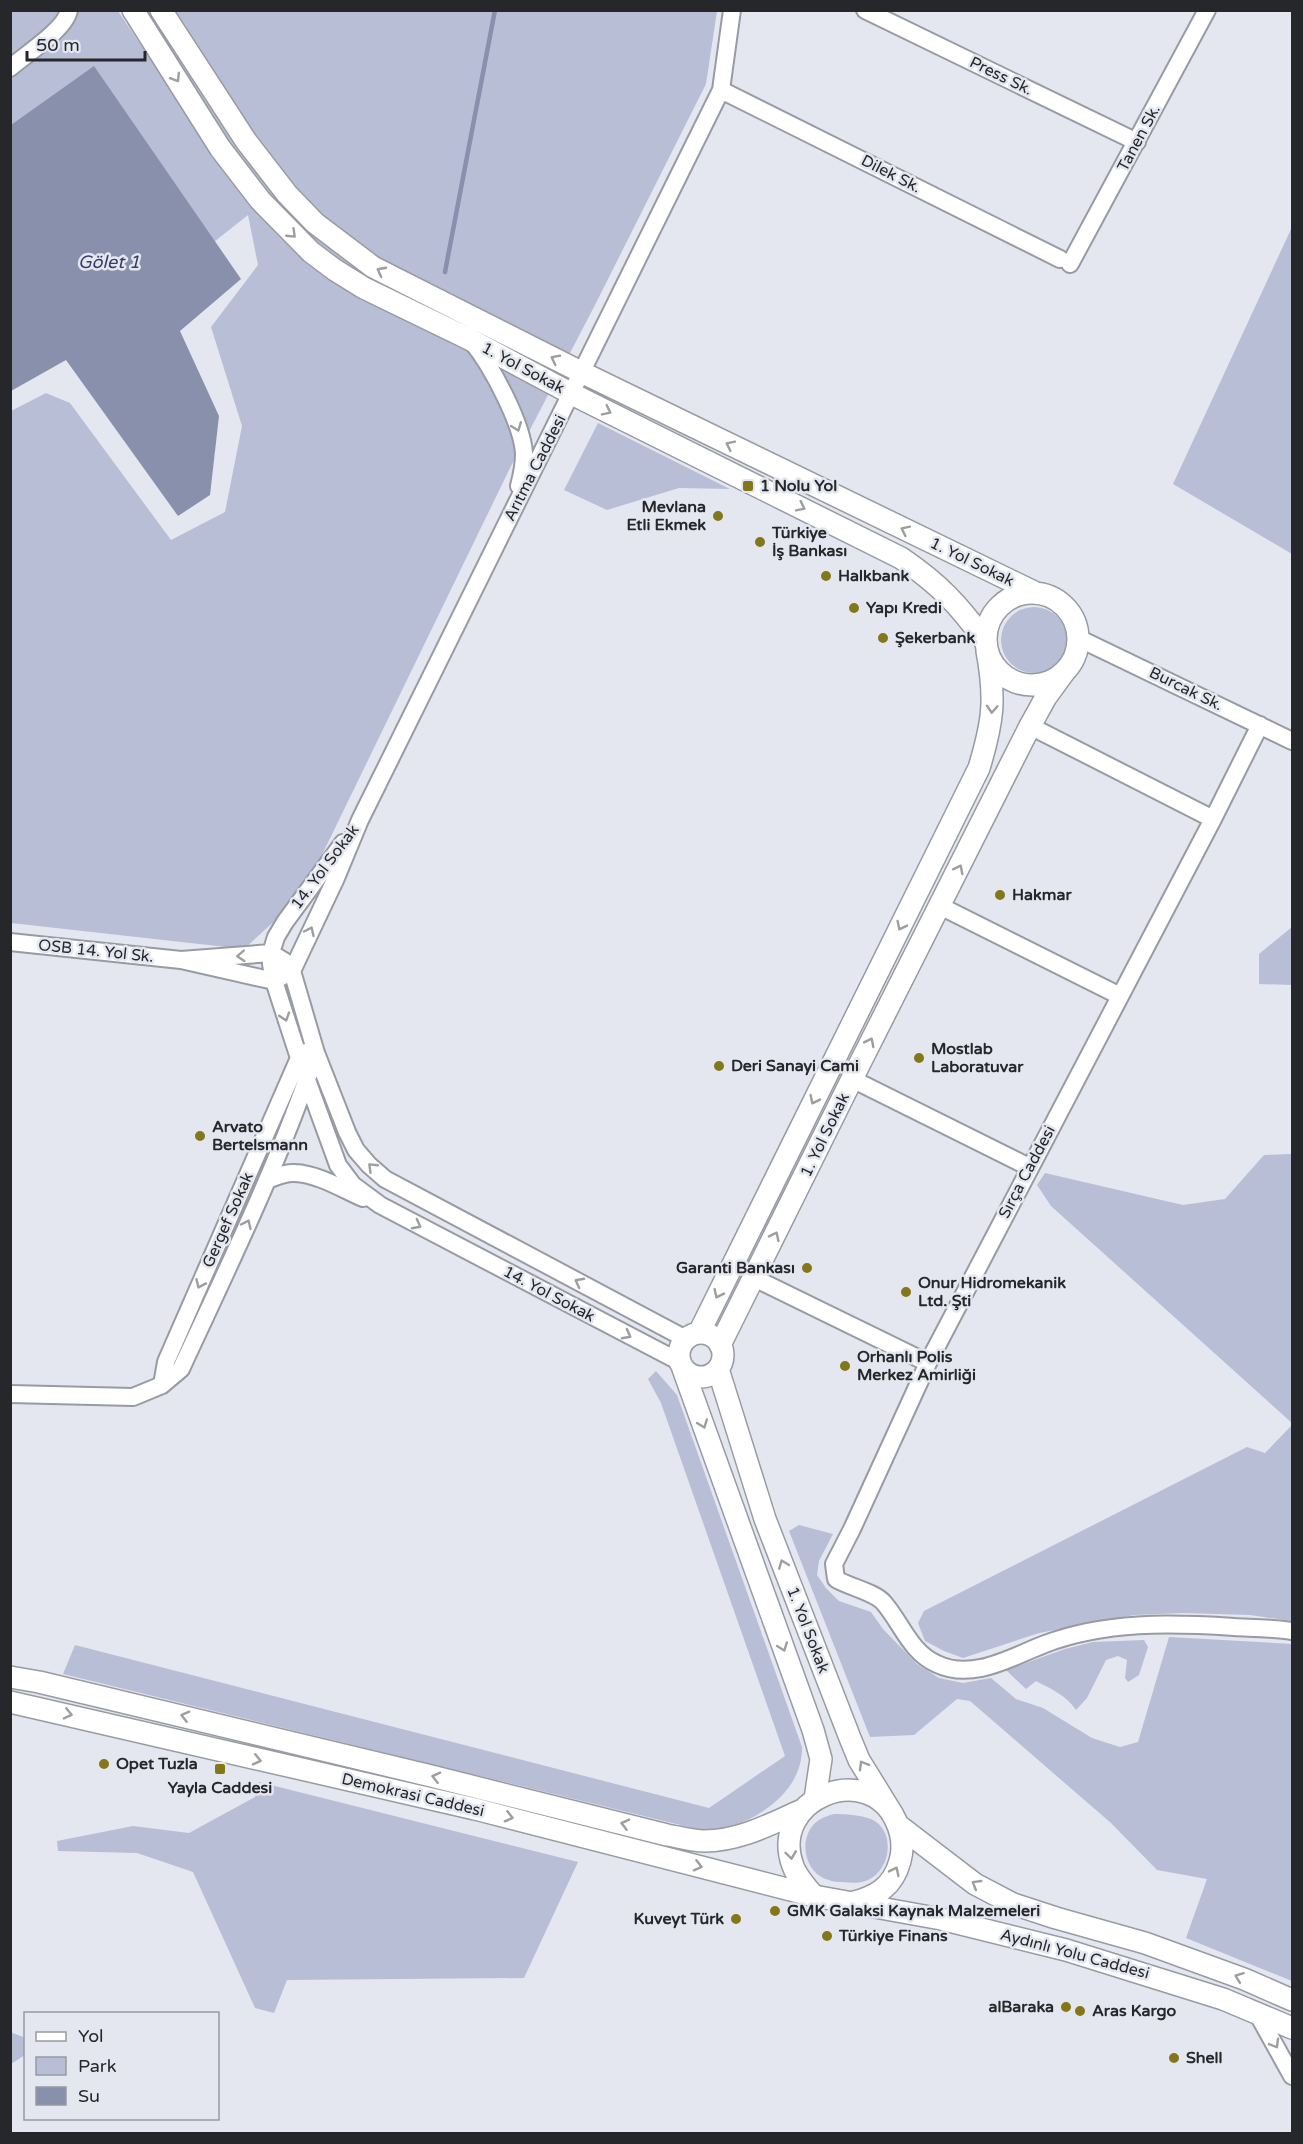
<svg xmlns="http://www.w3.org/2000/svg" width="1303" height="2144" viewBox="0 0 1303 2144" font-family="'Varela Round',sans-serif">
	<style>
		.green { fill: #b8bed6 }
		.water { fill: #8990ac }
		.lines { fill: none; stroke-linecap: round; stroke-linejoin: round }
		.stream { stroke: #8990ac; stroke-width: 4.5 }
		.minor-casing { stroke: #989ba3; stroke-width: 20 }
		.major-casing { stroke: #989ba3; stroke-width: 24 }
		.minor { stroke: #fff; stroke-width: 16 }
		.major { stroke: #fff; stroke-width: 21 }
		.oneway { stroke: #9d9e9f }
		.poi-dot { fill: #84771a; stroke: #e4e7f0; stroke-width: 2 }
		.labels { text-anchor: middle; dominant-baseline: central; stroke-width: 5; stroke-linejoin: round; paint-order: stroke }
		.street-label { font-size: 16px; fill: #26272a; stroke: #e4e7f0 }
		.poi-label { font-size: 16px; font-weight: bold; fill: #26272a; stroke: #e4e7f0; text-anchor: start }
		.water-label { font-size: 18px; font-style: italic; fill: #353c66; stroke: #e4e7f0 }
	</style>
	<rect width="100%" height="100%" fill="#e4e7f0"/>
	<path class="green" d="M11,11H118L194,124L123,11H717L706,84L595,305L511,466L302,896L244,949L11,923V411L46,393L70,403L171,540L225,512L242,426L211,327L258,265L248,215L195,257L11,158Z
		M1292,227V554L1173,484Z
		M598,423L730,489L679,488L607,510L564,490Z
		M1001 640a33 33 0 1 1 66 0a33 33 0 1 1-66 0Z
		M1292,927V985L1259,984V954Z
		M1292,1154V1423L1051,1206L1037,1185L1045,1173L1183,1205L1225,1199L1264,1155Z
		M656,1371L677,1395L802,1747C803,1795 751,1825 709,1832L63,1674L75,1645L709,1808L785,1756L661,1403L648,1379Z
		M1292,1425V1621L1250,1615L1183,1613L1134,1615L1039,1633L963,1658L944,1651L925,1641L918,1623L924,1611L1247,1447L1265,1453Z
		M799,1525L833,1534L819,1561L817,1575L826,1588L839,1601L871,1612L883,1629L917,1664L939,1678L963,1683L991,1678L1016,1699L1043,1708L1092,1738L1120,1747L1138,1742L1169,1637L1292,1644V1981L1186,1938L1207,1879L1157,1870L1111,1823L970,1701L957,1699L914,1735L870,1737L789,1531Z
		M1144,1640L1148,1647L1139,1675L1128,1682L1125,1678L1127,1660L1118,1656L1106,1660L1087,1698L1076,1710C1066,1695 1051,1689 1036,1681L1026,1689L1006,1670L1065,1649L1093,1642Z
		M259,1782L578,1862L524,1978L287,1980L274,2013L255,2008L193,1872L137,1853L58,1851L57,1841L133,1826L189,1833L255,1797Z
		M834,1814C846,1814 860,1815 871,1819C894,1829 892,1864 873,1877C864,1884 853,1883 842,1882C838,1882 833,1882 829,1880C805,1874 798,1841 814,1824C820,1818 827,1816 834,1814Z
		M10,2032L26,2038L25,2055L11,2064Z"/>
	<path class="water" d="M94,66L241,279L180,331L219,416L210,495L178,516L66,360L11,391V125Z"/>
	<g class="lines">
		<path class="stream" d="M445,272L495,10"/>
		<g class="minor-casing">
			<path id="minor" d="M865,10L1137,142
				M10,68C26,54 66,29 69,10
				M721,90L1060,259
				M1070,264L1207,10
				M472,342C491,365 522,423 524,453C524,465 522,475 519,486
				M1078,638L1292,741
				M1260,725L1213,819L928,1363L852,1529L834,1564L836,1579C849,1587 875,1592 884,1603C902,1624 910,1652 937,1664C973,1681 1011,1657 1045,1644C1106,1621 1170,1623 1234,1627C1253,1628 1273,1628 1292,1631
				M1030,726L1213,819
				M343,843L285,922L276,937L271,953V964L274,981L299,1058L338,1165L353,1185L380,1205L680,1362
				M940,906L1120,996
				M10,942L181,960L274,981L292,971L284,961L271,953L181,960
				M852,1079L1029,1167
				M267,1180C276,1177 285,1172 295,1173C318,1174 342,1189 363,1198
				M754,1278L928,1363
				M686,1339L385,1179L369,1165L356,1150L347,1132L316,1053L292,971L336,878L360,820L721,90L732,10
				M10,1394L133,1397L162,1385L181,1369C229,1265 280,1161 316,1053L306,1052L299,1058L166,1362L162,1385
				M1257,2013L1292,2076"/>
		</g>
		<g class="major-casing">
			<path id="major" d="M133,10L220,148L260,200L311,252L335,270L364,288L469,339L572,394L901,558C939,584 958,604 985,641
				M161,10L246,141L287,194L315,223L373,267L581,372L1034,592
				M986 639a46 46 0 1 1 92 0a46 46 0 1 1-92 0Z
				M679 1355a22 22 0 1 1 44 0a22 22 0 1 1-44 0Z
				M699,1333L979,768C993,722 996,699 987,651
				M720,1345L852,1079L1030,726L1046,697L1065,671
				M683,1369L813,1730L821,1759L815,1799
				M718,1369L765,1519L850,1738L859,1760L893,1815
				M10,1677L39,1682L427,1775L667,1835C679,1837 692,1841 704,1841C739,1841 771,1824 802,1810
				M10,1702L475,1809L814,1896L941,1919L1066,1950L1223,1999L1292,2028
				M898,1825L975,1884L1013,1904L1056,1918L1145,1943L1244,1979L1292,2000
				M814,1896C806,1887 797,1877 793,1866C768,1799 868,1759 896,1821C902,1834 904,1847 900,1861C893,1887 876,1897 851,1903"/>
		</g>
		<use href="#minor" class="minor"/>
		<use href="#major" class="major"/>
	</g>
	<defs><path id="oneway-chevron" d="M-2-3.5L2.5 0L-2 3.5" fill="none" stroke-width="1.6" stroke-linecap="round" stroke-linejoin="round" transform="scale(1.5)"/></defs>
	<g class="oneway">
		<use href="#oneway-chevron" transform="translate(176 78) rotate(58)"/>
		<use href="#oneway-chevron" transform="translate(292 234) rotate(44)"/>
		<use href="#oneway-chevron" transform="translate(381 271) rotate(-152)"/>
		<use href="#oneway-chevron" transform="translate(555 359) rotate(-153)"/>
		<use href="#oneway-chevron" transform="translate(607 411) rotate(26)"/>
		<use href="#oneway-chevron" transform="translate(517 427) rotate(69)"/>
		<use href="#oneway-chevron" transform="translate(730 445) rotate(-154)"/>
		<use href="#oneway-chevron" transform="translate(801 507) rotate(26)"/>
		<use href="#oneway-chevron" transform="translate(905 530) rotate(-154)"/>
		<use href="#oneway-chevron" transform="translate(992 709) rotate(93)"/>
		<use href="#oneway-chevron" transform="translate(959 869) rotate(-63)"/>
		<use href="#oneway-chevron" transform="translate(901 926) rotate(116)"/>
		<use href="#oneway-chevron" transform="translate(310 931) rotate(-65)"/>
		<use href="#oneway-chevron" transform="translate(241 956) rotate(177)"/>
		<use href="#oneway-chevron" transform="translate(285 1017) rotate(72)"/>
		<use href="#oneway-chevron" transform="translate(870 1042) rotate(-63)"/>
		<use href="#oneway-chevron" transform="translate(814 1100) rotate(116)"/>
		<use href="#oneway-chevron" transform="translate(372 1167) rotate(-136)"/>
		<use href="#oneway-chevron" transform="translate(247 1224) rotate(-65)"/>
		<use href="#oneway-chevron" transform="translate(417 1225) rotate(28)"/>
		<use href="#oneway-chevron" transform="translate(775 1236) rotate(-64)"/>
		<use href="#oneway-chevron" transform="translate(579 1282) rotate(-152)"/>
		<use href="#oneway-chevron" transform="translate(200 1284) rotate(114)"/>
		<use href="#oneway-chevron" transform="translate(718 1294) rotate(116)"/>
		<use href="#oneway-chevron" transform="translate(627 1335) rotate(28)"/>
		<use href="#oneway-chevron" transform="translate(703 1424) rotate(70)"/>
		<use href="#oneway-chevron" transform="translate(783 1564) rotate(-111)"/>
		<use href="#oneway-chevron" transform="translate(783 1647) rotate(70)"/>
		<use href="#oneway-chevron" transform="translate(68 1714) rotate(13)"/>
		<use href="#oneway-chevron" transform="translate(185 1716) rotate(-166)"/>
		<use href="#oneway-chevron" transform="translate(257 1760) rotate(13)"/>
		<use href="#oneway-chevron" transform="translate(863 1765) rotate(-120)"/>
		<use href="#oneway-chevron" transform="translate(436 1777) rotate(-166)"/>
		<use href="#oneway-chevron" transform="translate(509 1817) rotate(14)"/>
		<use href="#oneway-chevron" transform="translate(625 1824) rotate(-166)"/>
		<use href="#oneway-chevron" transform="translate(791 1855) rotate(82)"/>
		<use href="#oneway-chevron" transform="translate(698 1866) rotate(14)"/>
		<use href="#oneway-chevron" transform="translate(895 1871) rotate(-64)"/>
		<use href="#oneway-chevron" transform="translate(976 1884) rotate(-149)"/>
		<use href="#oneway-chevron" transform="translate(1239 1977) rotate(-159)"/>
		<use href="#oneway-chevron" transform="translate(1275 2044) rotate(60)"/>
	</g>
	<g class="poi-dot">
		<rect x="742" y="480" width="12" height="12" rx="3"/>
		<circle cx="718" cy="516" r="6"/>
		<circle cx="760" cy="542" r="6"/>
		<circle cx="826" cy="576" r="6"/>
		<circle cx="854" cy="608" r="6"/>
		<circle cx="883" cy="638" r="6"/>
		<circle cx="1000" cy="895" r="6"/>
		<circle cx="919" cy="1058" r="6"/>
		<circle cx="719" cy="1066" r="6"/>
		<circle cx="200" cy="1136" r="6"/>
		<circle cx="807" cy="1268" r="6"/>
		<circle cx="906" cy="1292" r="6"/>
		<circle cx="845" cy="1366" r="6"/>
		<circle cx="104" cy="1764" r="6"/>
		<rect x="214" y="1763" width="12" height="12" rx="3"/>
		<circle cx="775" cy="1911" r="6"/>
		<circle cx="736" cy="1919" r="6"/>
		<circle cx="827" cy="1936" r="6"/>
		<circle cx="1066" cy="2007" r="6"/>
		<circle cx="1080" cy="2011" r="6"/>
		<circle cx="1174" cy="2058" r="6"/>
	</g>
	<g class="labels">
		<g class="street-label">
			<text transform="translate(1001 76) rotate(26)">Press Sk.</text>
			<text transform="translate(1139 138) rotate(-62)">Tanen Sk.</text>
			<text transform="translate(891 174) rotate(27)">Dilek Sk.</text>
			<text transform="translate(523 368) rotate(28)">1. Yol Sokak</text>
			<text transform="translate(535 468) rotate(-63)">Arıtma Caddesi</text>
			<text transform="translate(972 562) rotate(26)">1. Yol Sokak</text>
			<text transform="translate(1186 689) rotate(26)">Burcak Sk.</text>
			<text transform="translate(325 867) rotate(-53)">14. Yol Sokak</text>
			<text transform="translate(96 951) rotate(6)">OSB 14. Yol Sk.</text>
			<text transform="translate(825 1135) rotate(-64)">1. Yol Sokak</text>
			<text transform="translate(1027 1172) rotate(-62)">Sırça Caddesi</text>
			<text transform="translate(228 1220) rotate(-66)">Gergef Sokak</text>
			<text transform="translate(549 1294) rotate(28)">14. Yol Sokak</text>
			<text transform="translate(808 1630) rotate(69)">1. Yol Sokak</text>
			<text transform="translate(413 1795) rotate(13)">Demokrasi Caddesi</text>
			<text transform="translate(1075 1954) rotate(15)">Aydınlı Yolu Caddesi</text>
		</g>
		<g class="poi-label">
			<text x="760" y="486">1 Nolu Yol</text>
			<text x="706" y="507" text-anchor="end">Mevlana<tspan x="706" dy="18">Etli Ekmek</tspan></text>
			<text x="772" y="533">Türkiye<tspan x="772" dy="18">İş Bankası</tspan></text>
			<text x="838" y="576">Halkbank</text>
			<text x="866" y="608">Yapı Kredi</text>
			<text x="895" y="638">Şekerbank</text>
			<text x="1012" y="895">Hakmar</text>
			<text x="931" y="1049">Mostlab<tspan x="931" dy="18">Laboratuvar</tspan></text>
			<text x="731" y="1066">Deri Sanayi Cami</text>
			<text x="212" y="1127">Arvato<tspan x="212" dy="18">Bertelsmann</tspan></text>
			<text x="795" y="1268" text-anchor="end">Garanti Bankası</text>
			<text x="918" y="1283">Onur Hidromekanik<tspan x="918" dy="18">Ltd. Şti</tspan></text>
			<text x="857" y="1357">Orhanlı Polis<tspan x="857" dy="18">Merkez Amirliği</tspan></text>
			<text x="116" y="1764">Opet Tuzla</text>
			<text x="220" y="1788" text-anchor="middle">Yayla Caddesi</text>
			<text x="787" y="1911">GMK Galaksi Kaynak Malzemeleri</text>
			<text x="724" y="1919" text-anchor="end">Kuveyt Türk</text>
			<text x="839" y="1936">Türkiye Finans</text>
			<text x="1054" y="2007" text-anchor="end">alBaraka</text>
			<text x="1092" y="2011">Aras Kargo</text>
			<text x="1186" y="2058">Shell</text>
		</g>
		<g class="water-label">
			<text x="109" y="262">Gölet 1</text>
		</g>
	</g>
	<rect width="1303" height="2144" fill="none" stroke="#26272a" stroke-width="24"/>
	<rect x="24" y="2012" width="195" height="108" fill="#e4e7f0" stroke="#989aa1" stroke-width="1.5"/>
	<rect x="36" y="2032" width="30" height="9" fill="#ffffff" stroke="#989aa1" stroke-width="1.5"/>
	<text x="78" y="2042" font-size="18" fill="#26272a">Yol</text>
	<rect x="36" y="2057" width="30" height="18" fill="#b8bed6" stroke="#989aa1" stroke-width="1.5"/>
	<text x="78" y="2072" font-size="18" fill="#26272a">Park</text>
	<rect x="36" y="2087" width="30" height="18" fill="#8990ac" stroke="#989aa1" stroke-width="1.5"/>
	<text x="78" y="2102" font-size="18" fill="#26272a">Su</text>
	<path d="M27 51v9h118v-9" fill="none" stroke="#26272a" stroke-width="3"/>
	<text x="36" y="51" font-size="18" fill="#26272a" stroke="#e4e7f0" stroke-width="4.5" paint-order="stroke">50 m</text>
</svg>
